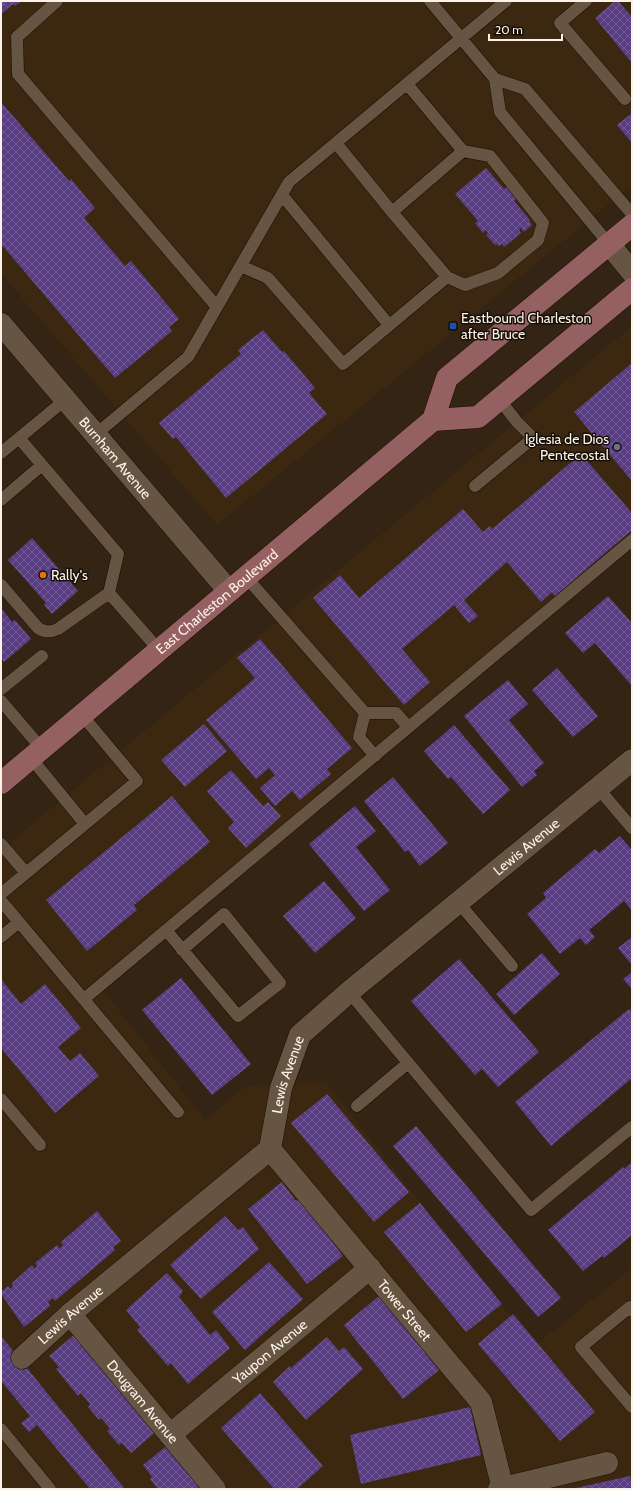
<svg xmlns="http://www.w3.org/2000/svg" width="633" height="1490" viewBox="0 0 633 1490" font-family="Cabin,sans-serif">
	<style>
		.built { fill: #3c2811 }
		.building { fill: url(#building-cross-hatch) }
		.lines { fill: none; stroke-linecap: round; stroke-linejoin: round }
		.service-casing { stroke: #1a0d01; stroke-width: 13 }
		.minor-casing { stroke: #1a0d01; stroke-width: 23 }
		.tertiary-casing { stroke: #1a0d01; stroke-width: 23 }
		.primary-casing { stroke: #1a0d01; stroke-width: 23 }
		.service { stroke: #665543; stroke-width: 12 }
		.minor { stroke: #665543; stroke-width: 22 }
		.tertiary { stroke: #665543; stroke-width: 22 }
		.primary { stroke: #956062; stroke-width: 22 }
		.transit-dot { fill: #1a4fb4; stroke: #150f07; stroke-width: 1.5 }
		.worship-dot { fill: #6b7280; stroke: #150f07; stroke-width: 1.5 }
		.food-dot { fill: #e8710a; stroke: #150f07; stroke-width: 1.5 }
		.labels { text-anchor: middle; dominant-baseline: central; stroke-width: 3; stroke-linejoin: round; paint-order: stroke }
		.poi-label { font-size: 14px; fill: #fdf2e8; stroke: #150f07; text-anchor: start }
		.street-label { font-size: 14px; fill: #fdf2e8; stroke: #150f07 }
	</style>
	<defs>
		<pattern id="building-cross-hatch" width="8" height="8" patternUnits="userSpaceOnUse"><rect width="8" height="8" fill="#593d82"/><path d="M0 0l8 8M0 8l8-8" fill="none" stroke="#725a94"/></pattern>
	</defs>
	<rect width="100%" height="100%" fill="#332413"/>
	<path class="built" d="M1,1H632V185L217,525L1,274Z
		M632,326V547L103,990L205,1120L247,1085L326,1083L534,1346L632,1268V1489H1V850Z"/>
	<path class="building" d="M1,1H22L15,6L13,4L1,14Z
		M615,1H618L632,17V63L595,18Z
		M1,102L69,181L71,179L95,208L84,218L125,266L131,261L179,319L169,327L172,331L115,378L1,244Z
		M632,113V143L617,125Z
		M486,168L504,189L510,184L520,196L514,201L530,220L529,221L532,225L524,232L521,228L519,230L521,233L504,247L502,244L499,246L497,244L495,245L486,235L488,233L486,230L483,233L475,223L478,221L455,194Z
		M263,330L282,352L284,351L315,388L309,393L327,414L226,498L176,437L173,439L159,423L241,354L238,350Z
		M632,363V481L574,412Z
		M581,454L632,513V530L555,596L552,592L541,602L507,562L464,600L478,616L469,623L454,605L402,649L430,682L404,705L313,598L340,575L359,598L463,509L483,532L490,526L492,529Z
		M32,538L78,591L52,614L44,605L46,603L8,560Z
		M608,596L632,623V686L595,643L583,653L565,633Z
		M1,608L12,622L15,620L31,639L4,662L1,658Z
		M260,639L352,748L327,769L331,774L300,800L292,791L275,806L260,788L275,775L269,768L256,779L206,720L255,678L237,658Z
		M557,668L598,716L573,737L532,690Z
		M508,680L528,704L509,720L544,763L534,771L537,775L522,787L464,716Z
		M204,724L227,751L185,787L161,760Z
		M454,725L510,790L483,814L451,777L448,779L424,751Z
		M231,770L263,806L268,802L281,816L246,848L228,828L234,822L207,791Z
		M393,777L448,843L420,866L408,850L405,852L364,801Z
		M172,796L210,842L134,905L137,910L87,951L46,900Z
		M355,806L376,831L356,847L390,890L364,911L309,844Z
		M620,836L632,850V911L624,901L589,930L595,937L586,945L580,938L560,954L527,914L546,898L543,893L595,849L599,853Z
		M324,881L356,918L315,953L283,916Z
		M632,937V965L618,948Z
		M542,953L560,974L514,1015L496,994Z
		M459,959L539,1052L498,1087L482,1069L475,1075L411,1001Z
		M632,972V989L623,979Z
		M181,978L251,1064L212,1095L142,1010Z
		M1,979L21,1004L45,984L81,1028L58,1047L70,1061L80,1053L99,1076L55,1113L1,1048Z
		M629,1009L632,1012V1078L551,1146L515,1102Z
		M327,1094L409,1192L374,1222L291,1123Z
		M416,1126L561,1298L538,1317L393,1146Z
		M632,1162V1235L604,1258L602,1256L583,1271L548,1230L623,1167L624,1169Z
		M282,1182L296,1201L300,1198L329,1235L328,1236L343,1256L307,1284L248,1209Z
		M420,1203L502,1304L466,1332L384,1232Z
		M97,1211L121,1241L113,1247L115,1250L55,1301L53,1298L48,1302L50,1306L24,1327L1,1294V1292L8,1286L10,1289L13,1286L12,1283L32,1265L35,1269L37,1266L35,1263L57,1245L59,1248L63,1246L61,1242Z
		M225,1216L238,1230L243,1227L259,1249L201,1299L170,1265Z
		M269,1262L303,1299L245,1350L212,1312Z
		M167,1273L183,1291L179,1297L210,1335L216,1330L230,1348L188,1384L171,1363L168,1366L137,1330L140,1327L126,1310Z
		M379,1296L439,1370L403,1399L344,1325Z
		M513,1314L595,1412L560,1441L478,1344Z
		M74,1335L159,1429L131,1453L122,1443L119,1445L107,1431L110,1429L101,1418L99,1420L88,1407L90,1404L81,1393L78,1396L56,1369L59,1367L49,1356Z
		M1,1336L125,1489H90L37,1425L29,1432L21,1423L30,1416L1,1381Z
		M327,1337L339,1351L344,1347L363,1369L306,1420L273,1382L290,1366L291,1368Z
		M260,1393L323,1466L297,1489H274L221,1428Z
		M470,1407L481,1455L361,1484L350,1435Z
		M170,1443L209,1489H158L150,1479L152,1477L143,1465Z
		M630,1476L632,1489H576V1488Z"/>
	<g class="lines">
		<g class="service-casing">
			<path id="service" d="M57,1L17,37L18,74L217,307
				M430,1L495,79L500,112L609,244
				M586,1L560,23L625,99
				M495,79L525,89L632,214
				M336,143L392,212L447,277L465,285L498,273L538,240L543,223L490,156L463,151
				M282,195L389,325
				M392,212L463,151L407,84
				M241,266L268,278L343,364L447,277
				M95,435L188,357L289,182L506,1
				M19,438L118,554L109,593L159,650
				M1,453L65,400
				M475,486L533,438L517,422L499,399
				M1,500L42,465
				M246,577L365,713L359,737L375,756
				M1,585L38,628C45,633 51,632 58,629L109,593
				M1,689L42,656
				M1,701L42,749
				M365,713H396L408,727
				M31,758L85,824
				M598,788L632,828
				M1,844L26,873
				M1,894L137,781L82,715
				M1,901L19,922
				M458,902L512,966
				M166,930L238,1016L280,983L224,914L182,950
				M1,937L19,922L178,1112
				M349,992L531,1210L632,1127
				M84,999L632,540
				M1,1099L40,1145
				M357,1106L408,1063
				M632,1310L630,1307L581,1347L632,1407
				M1,1429L50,1489"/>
		</g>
		<g class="minor-casing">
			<g id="minor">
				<path id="s1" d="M270,1149L481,1402L503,1489"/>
				<path id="s2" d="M70,1314L215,1489"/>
				<path id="s3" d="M22,1358L70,1314L270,1149L281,1088L300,1035L349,992L632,760"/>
				<path id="s4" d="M170,1435L370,1268"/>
				<path d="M499,1489L607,1463"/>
			</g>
		</g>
		<g class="tertiary-casing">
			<g id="tertiary">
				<path d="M609,244L632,272"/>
				<path id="s5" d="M1,324L229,591"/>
			</g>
		</g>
		<g class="primary-casing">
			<g id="primary">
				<path d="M433,420L478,417L632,289"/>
				<path id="s6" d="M1,783L433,420L447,378L632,225"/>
			</g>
		</g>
		<use href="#service" class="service"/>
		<use href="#minor" class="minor"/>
		<use href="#tertiary" class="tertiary"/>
		<use href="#primary" class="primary"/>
	</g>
	<rect class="transit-dot" x="449" y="322" width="8" height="8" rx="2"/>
	<circle class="worship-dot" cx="617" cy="447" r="4"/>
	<circle class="food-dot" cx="43" cy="575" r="4"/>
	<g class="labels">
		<g class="poi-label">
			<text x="461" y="318">Eastbound Charleston<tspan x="461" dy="16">after Bruce</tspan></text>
			<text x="609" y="439" text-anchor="end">Iglesia de Dios<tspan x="609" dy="16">Pentecostal</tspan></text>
			<text x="51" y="575">Rally's</text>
		</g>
		<g class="street-label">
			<text stroke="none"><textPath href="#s5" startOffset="176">Burnham Avenue</textPath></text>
			<text stroke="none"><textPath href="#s6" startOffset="282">East Charleston Boulevard</textPath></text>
			<text stroke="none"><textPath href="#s3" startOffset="737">Lewis Avenue</textPath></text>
			<text stroke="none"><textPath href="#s3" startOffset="401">Lewis Avenue</textPath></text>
			<text stroke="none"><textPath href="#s1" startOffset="210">Tower Street</textPath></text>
			<text stroke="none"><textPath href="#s3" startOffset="65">Lewis Avenue</textPath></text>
			<text stroke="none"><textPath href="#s4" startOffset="130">Yaupon Avenue</textPath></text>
			<text stroke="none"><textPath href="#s2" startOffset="114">Dougram Avenue</textPath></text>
		</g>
	</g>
	<rect width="633" height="1490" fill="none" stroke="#fdf2e8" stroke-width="4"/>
	<path d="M489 34v6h73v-6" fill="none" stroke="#fdf2e8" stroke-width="2"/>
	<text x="495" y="34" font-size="12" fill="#fdf2e8" stroke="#150f07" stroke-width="3" paint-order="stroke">20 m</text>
</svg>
